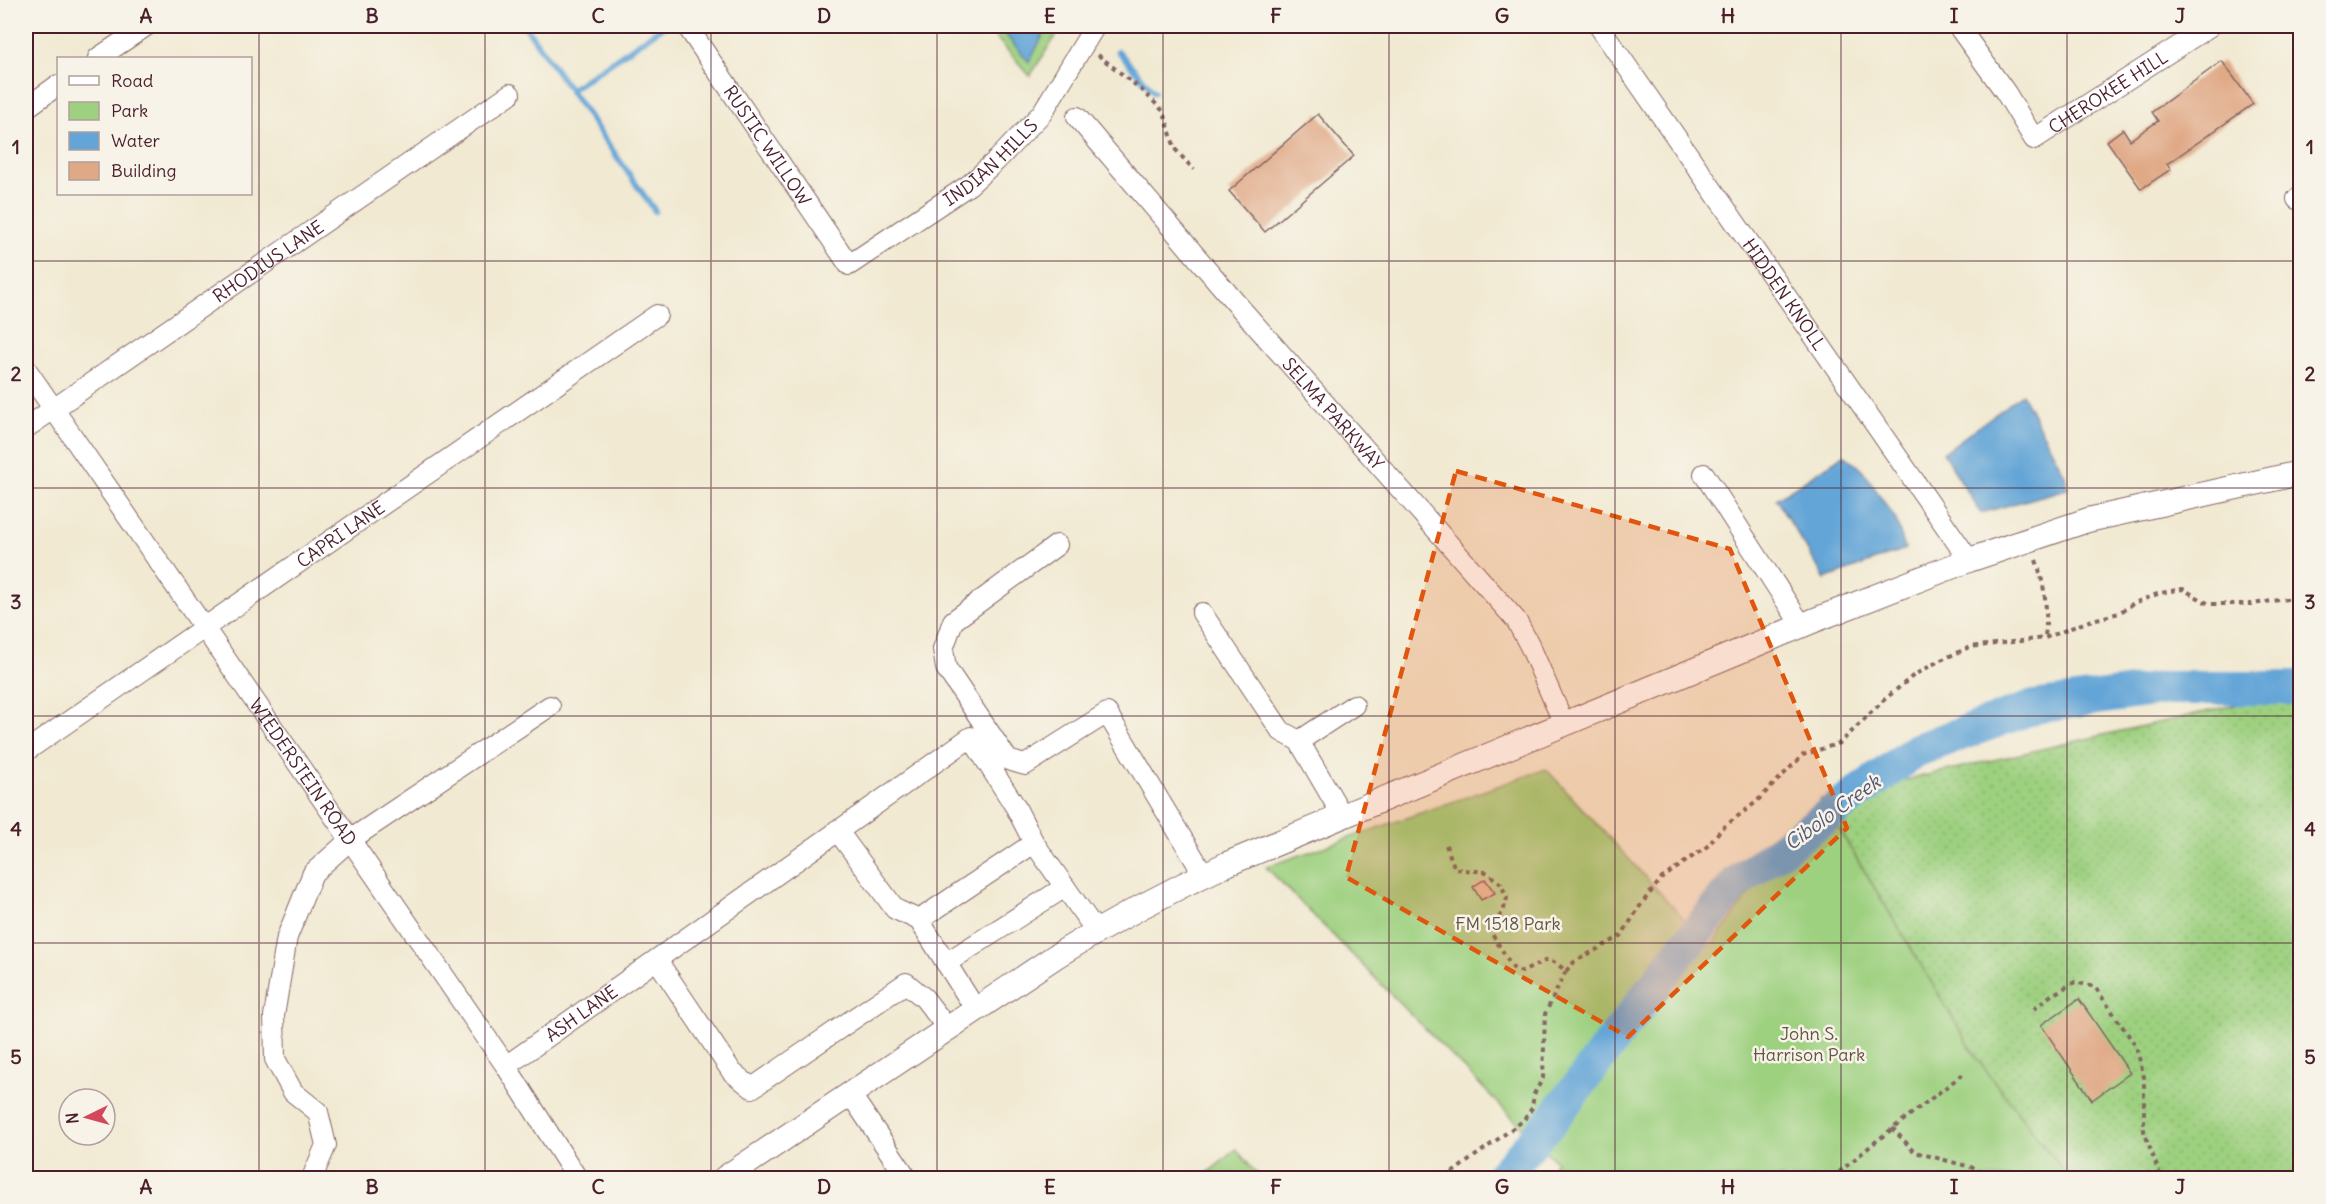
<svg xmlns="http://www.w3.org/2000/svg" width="2326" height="1204" viewBox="0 0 2326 1204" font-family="Delius,sans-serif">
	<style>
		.grass { fill: url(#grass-dots); stroke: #747855; stroke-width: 1.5 }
		.green { fill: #9dd07f; stroke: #747855; stroke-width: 1.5 }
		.water { fill: #63a5d7; stroke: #566281; stroke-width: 1.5 }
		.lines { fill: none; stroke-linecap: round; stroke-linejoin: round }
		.stream { stroke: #63a5d7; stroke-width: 6 }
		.river { stroke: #63a5d7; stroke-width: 34 }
		.building { fill: #e0a986 }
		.minor-casing { stroke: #846665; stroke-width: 22 }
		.major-casing { stroke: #846665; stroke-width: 26 }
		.path { stroke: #846665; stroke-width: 4; stroke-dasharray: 4.5 4.5; stroke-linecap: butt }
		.minor { stroke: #fff; stroke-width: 20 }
		.major { stroke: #fff; stroke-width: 24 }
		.marked { fill: #e0560e; fill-opacity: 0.2; stroke: #e0560e; stroke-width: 4.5; stroke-dasharray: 12 8; stroke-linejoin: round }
		.grid { fill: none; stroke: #4a1f2b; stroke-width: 1.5; stroke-opacity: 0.55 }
		.labels { text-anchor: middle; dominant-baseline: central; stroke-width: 5; stroke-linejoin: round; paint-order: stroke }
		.street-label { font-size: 18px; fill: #4a1f2b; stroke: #f7f3e8 }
		.park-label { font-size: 18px; fill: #635444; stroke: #f7f3e8 }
		.water-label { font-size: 20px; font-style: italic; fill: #545570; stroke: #f7f3e8 }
		.neatline { fill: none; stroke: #4a1f2b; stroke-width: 2 }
		.grid-label { font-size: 20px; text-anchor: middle; font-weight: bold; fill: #4a1f2b }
	</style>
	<defs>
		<pattern id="grass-dots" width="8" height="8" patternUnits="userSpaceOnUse" patternTransform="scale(1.5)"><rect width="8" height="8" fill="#9dd07f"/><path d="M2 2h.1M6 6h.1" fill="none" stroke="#89b26e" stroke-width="1.8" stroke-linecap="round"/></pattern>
	</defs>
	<rect width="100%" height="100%" fill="#f7f3e8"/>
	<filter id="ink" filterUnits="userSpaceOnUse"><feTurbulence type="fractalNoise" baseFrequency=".0167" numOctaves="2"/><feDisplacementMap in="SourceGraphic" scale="12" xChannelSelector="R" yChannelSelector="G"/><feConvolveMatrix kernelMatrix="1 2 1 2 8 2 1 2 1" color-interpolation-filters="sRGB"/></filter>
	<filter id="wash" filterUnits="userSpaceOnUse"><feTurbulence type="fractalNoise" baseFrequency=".008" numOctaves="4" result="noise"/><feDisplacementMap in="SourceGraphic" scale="24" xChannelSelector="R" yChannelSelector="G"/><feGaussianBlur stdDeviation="1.35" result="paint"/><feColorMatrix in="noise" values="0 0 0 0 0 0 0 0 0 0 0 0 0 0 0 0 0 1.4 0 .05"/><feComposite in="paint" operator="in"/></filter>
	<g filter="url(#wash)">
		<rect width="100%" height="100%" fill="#f1e9d2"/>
		<path class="grass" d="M2300,683V1178H2068L1978,1060L1821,799L2236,705Z"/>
		<path class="green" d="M986,26H1062L1030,76Z
			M1546,769L1710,947L1821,799L1978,1060L2068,1178H1544L1556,1162L1266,867Z
			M1236,1149L1260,1178H1202Z"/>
		<path class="water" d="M998,26H1048L1029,62Z
			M2022,394L2065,475L2067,489L1981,513L1943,453Z
			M1844,455L1862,469L1896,520L1905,549L1825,579L1776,499Z"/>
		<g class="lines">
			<path class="stream" d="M525,26L655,211
				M1118,51L1154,92
				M570,90L664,26"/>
			<path class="river" d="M1500,1178L1552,1120L1674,960L1737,882L1917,750L2034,707L2167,688H2300"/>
		</g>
		<g id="blocks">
			<path class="building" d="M2222,61L2253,104L2167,164L2171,169L2141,189L2107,141L2123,129L2130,140L2158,121L2152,112Z
				M1318,114L1354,156L1265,232L1229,191Z
				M1485,879L1495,893L1481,900L1473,887Z
				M2079,999L2130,1073L2092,1100L2041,1025Z"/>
		</g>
	</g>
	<g filter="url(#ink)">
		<use href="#blocks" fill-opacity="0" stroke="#846665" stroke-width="1.5"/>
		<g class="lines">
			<g class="minor-casing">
				<g id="minor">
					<path id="s1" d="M687,26L849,265L969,185L997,160L1042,113L1095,26"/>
					<path id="s2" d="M1599,26L1969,560"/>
					<path id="s3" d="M1958,26L2006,93L2034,139L2210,26"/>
					<path d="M98,58L146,26"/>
					<path d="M26,108L58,85"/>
					<path id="s4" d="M1077,117L1235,302L1516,620L1530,646L1564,724"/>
					<path d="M2297,199L2300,200"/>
					<path id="s5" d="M26,369L506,1066L577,1178"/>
					<path id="s6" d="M26,428L510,94"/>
					<path d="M1704,474L1802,626"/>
					<path d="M1057,545L953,621L943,649L946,668L1008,760L1025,765L1107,713L1204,875"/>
					<path d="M1202,613L1281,731L1299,741L1342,815"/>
					<path d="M1299,741L1354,705"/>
					<path id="s7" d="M26,751L657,315"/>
					<path d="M837,830L895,909L919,920"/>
					<path d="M657,960L732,1072L752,1088L906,983L924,998L948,1029"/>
					<path d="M946,963L1065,887"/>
					<path d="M976,1010L919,920L1034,843L1096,931"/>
					<path id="s8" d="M506,1066L971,737L1015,806L1034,843"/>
					<path d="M851,1095L907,1178"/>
					<path d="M312,1178L326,1145L318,1112L293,1092L275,1059L274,1016L287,937L313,873L350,840L550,706"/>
				</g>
			</g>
			<g class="major-casing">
				<path id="major" d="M725,1178L1056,956C1111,922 1168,891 1227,864L1815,620L1969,560L2088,520L2300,473"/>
			</g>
			<path class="path" d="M1098,55L1143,91L1164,112L1175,149L1194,170
				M2036,560C2045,586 2048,609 2045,637
				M1566,971L1574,962L1621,936L1642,903L1661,879L1709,845L1721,829L1755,803L1803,755L1840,743L1884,700L1914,675L1941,660L1970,647L2045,638L2089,621L2119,613L2134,603L2160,593L2183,589L2209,604H2252L2300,597
				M2034,1009L2050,996L2075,982L2095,987L2136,1046L2144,1077V1131L2161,1178
				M1892,1128L1915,1152L1974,1168L1990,1178
				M1445,1178L1524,1120L1532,1108L1534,1094L1543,1078L1545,1014L1566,971L1556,963L1547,960L1522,972L1513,968L1489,929L1503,912L1507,898L1501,884L1486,872L1455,869L1446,845
				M1832,1178L1879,1139L1963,1074"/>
			<use href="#minor" class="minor"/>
			<use href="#major" class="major"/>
		</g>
	</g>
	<path class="marked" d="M1456,471L1730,549L1847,828L1628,1037L1346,877Z"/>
	<path class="grid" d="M259,26V1178M485,26V1178M711,26V1178M937,26V1178M1163,26V1178M1389,26V1178M1615,26V1178M1841,26V1178M2067,26V1178M26,261H2300M26,488H2300M26,716H2300M26,943H2300"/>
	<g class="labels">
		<g class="street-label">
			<text stroke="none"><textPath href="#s3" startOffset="224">CHEROKEE HILL</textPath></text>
			<text stroke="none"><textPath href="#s1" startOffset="144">RUSTIC WILLOW</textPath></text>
			<text stroke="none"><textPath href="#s1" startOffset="464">INDIAN HILLS</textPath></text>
			<text stroke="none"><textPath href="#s6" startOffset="294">RHODIUS LANE</textPath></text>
			<text stroke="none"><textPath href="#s2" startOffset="326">HIDDEN KNOLL</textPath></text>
			<text stroke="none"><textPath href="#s4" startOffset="392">SELMA PARKWAY</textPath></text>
			<text stroke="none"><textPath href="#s7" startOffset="382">CAPRI LANE</textPath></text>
			<text stroke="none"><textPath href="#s5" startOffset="489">WIEDERSTEIN ROAD</textPath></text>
			<text stroke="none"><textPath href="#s8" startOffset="92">ASH LANE</textPath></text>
		</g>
		<g class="park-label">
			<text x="1508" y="923">FM 1518 Park</text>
			<text x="1809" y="1033">John S.<tspan x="1809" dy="21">Harrison Park</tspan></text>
		</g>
		<g class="water-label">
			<text transform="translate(1832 812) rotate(-36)">Cibolo Creek</text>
		</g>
	</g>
	<rect width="2326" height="1204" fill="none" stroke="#f7f3e8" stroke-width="66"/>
	<rect x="57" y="57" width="195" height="138" fill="#f7f3e8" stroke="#b29e9c" stroke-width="1.5"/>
	<rect x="69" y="76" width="30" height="9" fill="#ffffff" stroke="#b29e9c" stroke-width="1.5"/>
	<text x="111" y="87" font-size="18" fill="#4a1f2b">Road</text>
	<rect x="69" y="102" width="30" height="18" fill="#9dd07f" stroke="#b29e9c" stroke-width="1.5"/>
	<text x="111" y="117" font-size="18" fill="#4a1f2b">Park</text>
	<rect x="69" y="132" width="30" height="18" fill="#63a5d7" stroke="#b29e9c" stroke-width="1.5"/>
	<text x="111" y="147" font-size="18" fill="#4a1f2b">Water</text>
	<rect x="69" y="162" width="30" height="18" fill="#e0a986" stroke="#b29e9c" stroke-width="1.5"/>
	<text x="111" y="177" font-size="18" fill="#4a1f2b">Building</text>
	<g transform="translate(87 1117) rotate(265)"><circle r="28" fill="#f7f3e8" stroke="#b29e9c" stroke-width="1.5"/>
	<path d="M0-4.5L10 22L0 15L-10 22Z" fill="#d1495b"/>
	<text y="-9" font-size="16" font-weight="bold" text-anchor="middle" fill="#4a1f2b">N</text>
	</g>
	<rect x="33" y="33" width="2260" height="1138" class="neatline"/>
	<g class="grid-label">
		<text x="146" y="23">A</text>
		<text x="372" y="23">B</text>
		<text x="598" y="23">C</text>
		<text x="824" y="23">D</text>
		<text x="1050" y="23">E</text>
		<text x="1276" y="23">F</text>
		<text x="1502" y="23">G</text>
		<text x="1728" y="23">H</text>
		<text x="1954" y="23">I</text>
		<text x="2180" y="23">J</text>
		<text x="16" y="154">1</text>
		<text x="2310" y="154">1</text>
		<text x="16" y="381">2</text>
		<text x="2310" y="381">2</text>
		<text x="16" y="609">3</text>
		<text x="2310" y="609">3</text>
		<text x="16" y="836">4</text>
		<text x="2310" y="836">4</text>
		<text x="16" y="1064">5</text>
		<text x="2310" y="1064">5</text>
		<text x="146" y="1194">A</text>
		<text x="372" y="1194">B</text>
		<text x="598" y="1194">C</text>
		<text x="824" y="1194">D</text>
		<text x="1050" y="1194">E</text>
		<text x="1276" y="1194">F</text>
		<text x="1502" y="1194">G</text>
		<text x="1728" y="1194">H</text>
		<text x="1954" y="1194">I</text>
		<text x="2180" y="1194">J</text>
	</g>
</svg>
